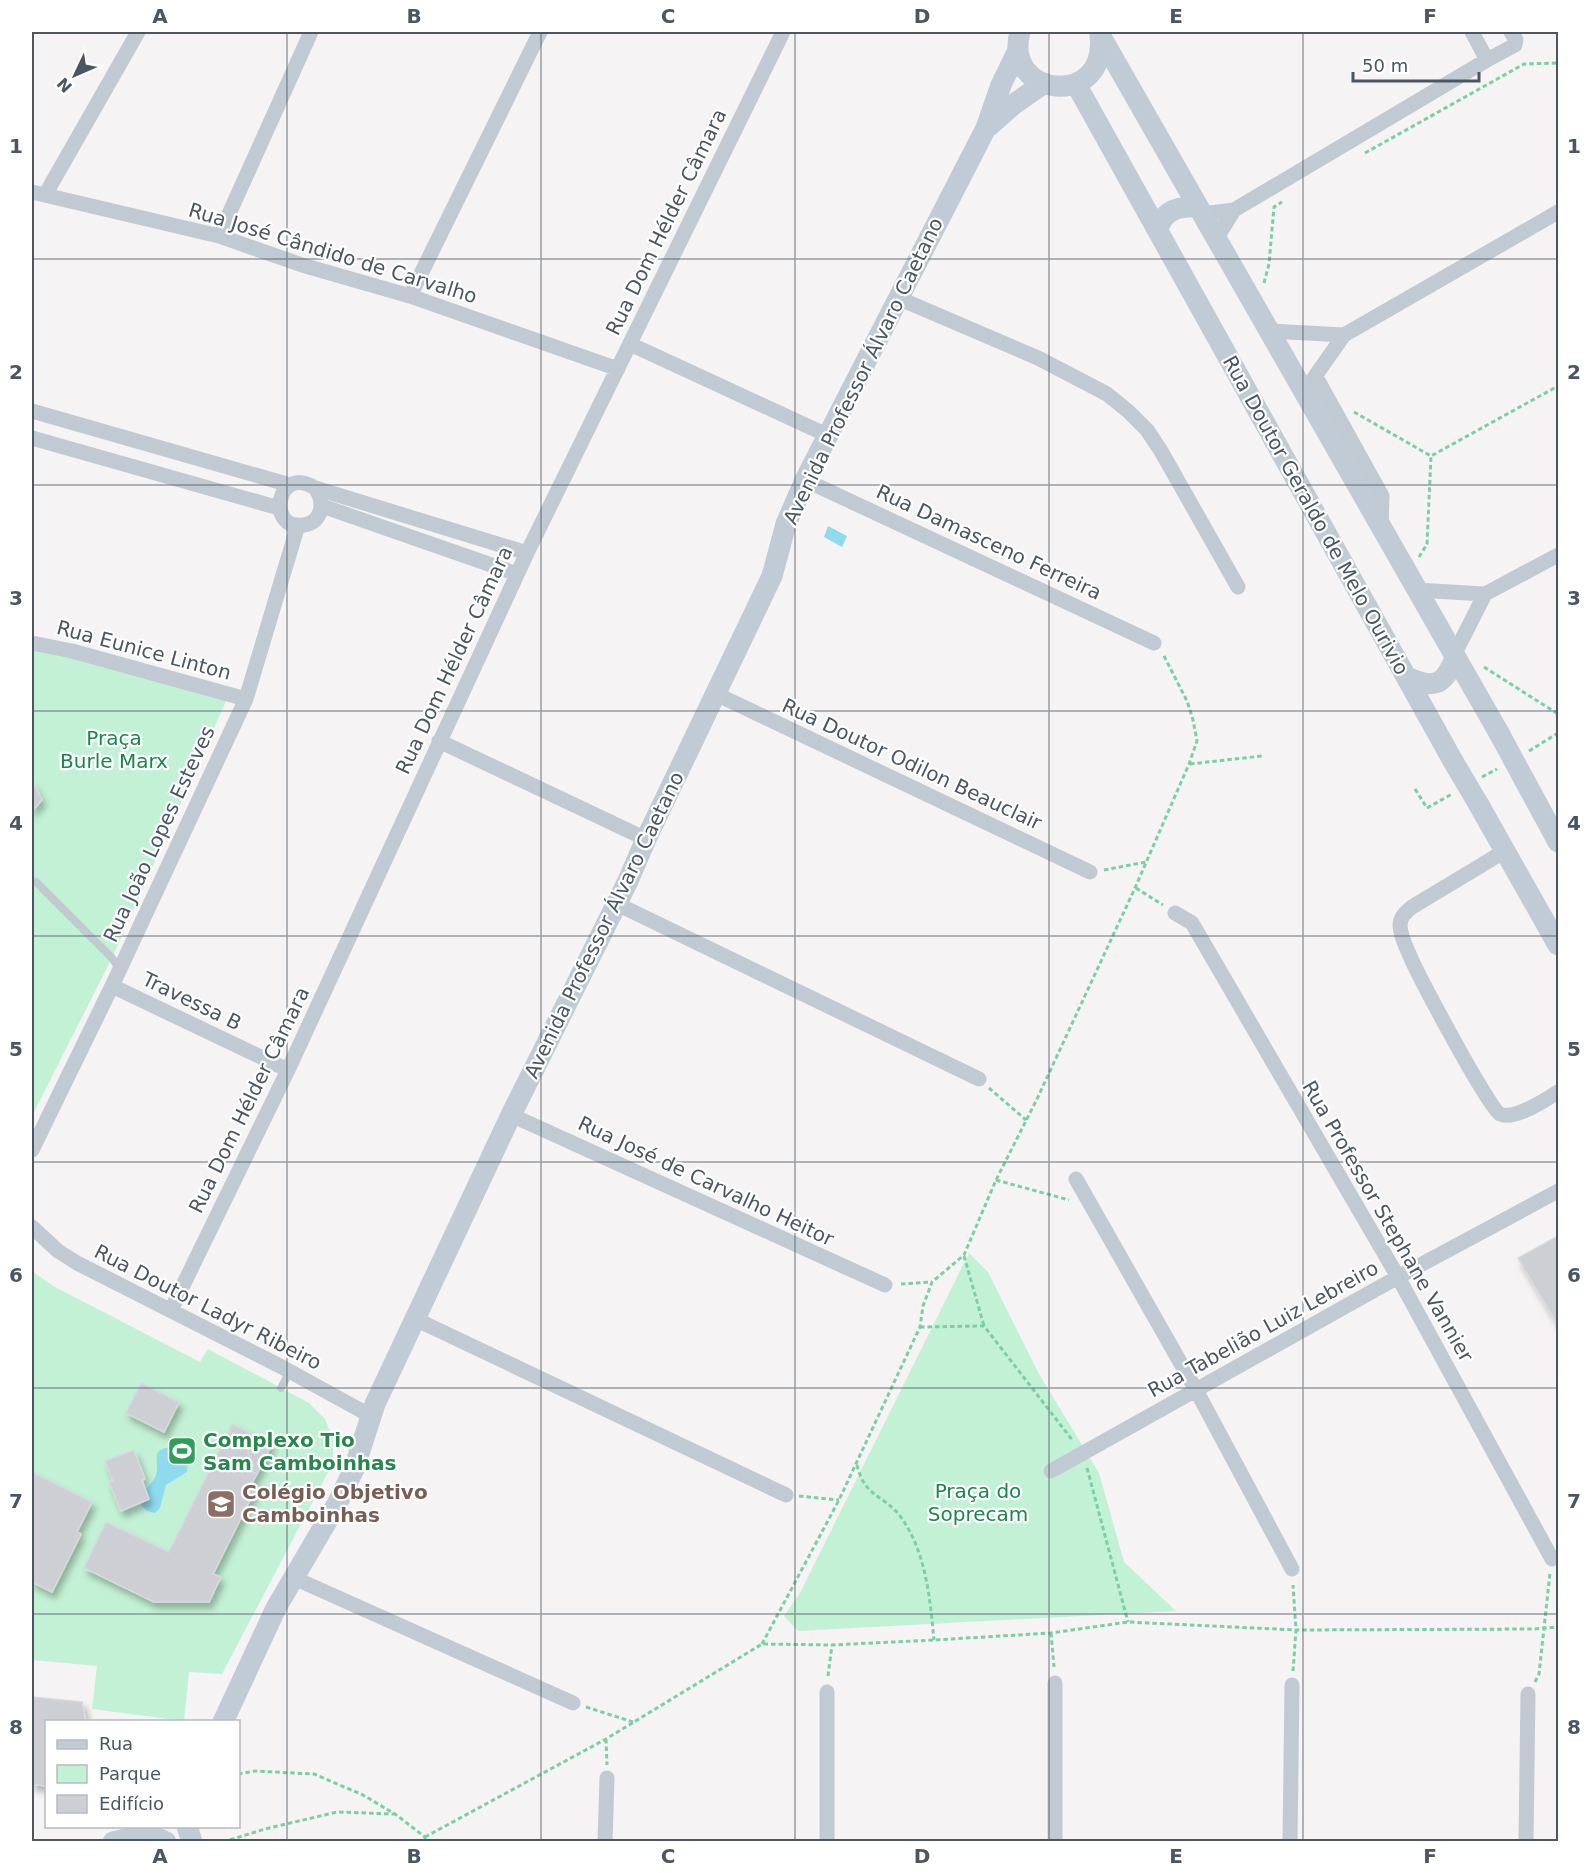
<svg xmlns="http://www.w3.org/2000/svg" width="1590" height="1873" viewBox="0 0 1590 1873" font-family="'DejaVu Sans',sans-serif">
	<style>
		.green { fill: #c3f1d5 }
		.water { fill: #90daee }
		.building { fill: #cdcfd5; stroke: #d7d9de; stroke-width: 1.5; filter: url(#shadow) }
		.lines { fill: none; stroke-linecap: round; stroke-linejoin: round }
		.path { stroke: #7ad0a6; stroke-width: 3; stroke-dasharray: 4.5 3; stroke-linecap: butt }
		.lane { stroke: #c1cad2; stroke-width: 8 }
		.street { stroke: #c1cad2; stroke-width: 15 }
		.secondary { stroke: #c1cbd6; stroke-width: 21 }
		.secondary-bridge { stroke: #c1cbd6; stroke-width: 21 }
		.grid { fill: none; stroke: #4a5661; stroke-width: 1.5; stroke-opacity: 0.55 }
		.labels { text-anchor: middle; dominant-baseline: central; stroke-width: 4.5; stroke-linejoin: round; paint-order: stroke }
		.street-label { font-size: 20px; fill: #4a5661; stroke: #fff }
		.park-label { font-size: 20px; fill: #17864f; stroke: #fff }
		.leisure-label { font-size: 20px; font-weight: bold; fill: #27864d; stroke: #fff; text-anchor: start }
		.education-label { font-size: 20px; font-weight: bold; fill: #785e54; stroke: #fff; text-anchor: start }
		.neatline { fill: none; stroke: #4a5661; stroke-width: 2 }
		.grid-label { font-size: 20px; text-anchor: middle; font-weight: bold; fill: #4a5661 }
	</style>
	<defs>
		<filter id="shadow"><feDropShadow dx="3.5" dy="6" stdDeviation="3" flood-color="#0004"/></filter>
	</defs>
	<rect width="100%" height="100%" fill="#f5f3f3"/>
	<path class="green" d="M32,640L230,692L112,958L32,1116Z
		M969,1253L988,1272L1039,1374L1099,1473L1124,1562L1176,1611L798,1631L784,1616L800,1593Z
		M32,1271L53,1286L200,1362L208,1349L309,1403L325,1419L333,1440V1463L222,1674L189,1672L184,1721L92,1709L97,1666L32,1660Z"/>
	<path class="water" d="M828,526L847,536L842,547L824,537Z
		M172,1447L181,1451L188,1461L187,1472L166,1485L160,1508L155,1513L147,1511L141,1505V1494C146,1488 153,1483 156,1475C160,1460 149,1449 172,1447Z"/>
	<path class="building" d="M32,781L42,800L32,811Z
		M1558,1236V1325L1518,1258Z
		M141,1383L179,1402L164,1432L126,1413Z
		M232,1424L272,1444L257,1474L249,1470L251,1463L247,1447L243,1440L229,1431Z
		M229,1431L243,1440L247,1447L251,1463L249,1470L257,1474L252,1483L257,1486L213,1574L221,1577L209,1602H154L84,1568L106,1522L169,1552Z
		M134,1450L145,1479L142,1480L149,1499L121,1511L109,1482L113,1481L105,1461Z
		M32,1472L92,1502L77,1532L81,1534L52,1592L32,1582Z
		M32,1697L82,1702L86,1722H46V1786L32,1784Z"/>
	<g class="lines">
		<path class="path" d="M1365,153L1524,64L1558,63
			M1264,283L1269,264L1274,207L1282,202
			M1354,412L1431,456L1558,386
			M1419,557L1427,544L1431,456
			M1484,667L1558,714
			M1529,751L1558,733
			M1190,764L1262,756
			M1482,777L1497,769
			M1415,789L1427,808L1452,794
			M1104,870L1146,862
			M1136,888L1163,905
			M989,1088L1026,1120
			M996,1180L1069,1200
			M964,1256L984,1326
			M901,1284L932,1282
			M920,1327L984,1326L1073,1441
			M857,1465C865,1498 883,1494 900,1516C926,1551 930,1598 934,1640
			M1087,1468L1128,1622
			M799,1496L839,1500
			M1051,1633L1054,1667
			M762,1644L839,1500L920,1327L923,1306L932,1282L964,1255L996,1180L1037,1099L1135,888L1189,764L1197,741L1193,720L1187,701L1163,654
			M1293,1671L1296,1630L1293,1585
			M828,1676L832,1645
			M1535,1682L1539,1674L1550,1573
			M586,1707L633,1722
			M606,1739L607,1765
			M238,1774L255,1771L314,1774L363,1795L395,1814L425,1837V1842
			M425,1837L606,1739L762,1644L832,1645L934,1640L1051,1633L1128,1622L1296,1630L1534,1629L1558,1627
			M223,1842L265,1829L337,1812L394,1814"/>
		<path class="lane" d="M36,882L112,958L119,968
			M281,1388L290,1371"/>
		<path class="street" d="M1472,32L1487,60
			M32,192L219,236L302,265L410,296L618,369
			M45,195L138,32
			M1234,210L1487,60L1515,45L1516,40L1511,32
			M1202,214L1234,210L1216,239
			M219,236L311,32
			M410,296L540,32
			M898,298L1038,358L1107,394L1128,411L1147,430L1161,451L1238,587
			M1269,331L1344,335
			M630,344L829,436
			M1316,377L1382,496L1381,527
			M1304,392L1344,335L1558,212
			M32,411L290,485
			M32,438L279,508
			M805,480L1154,643
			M315,488C325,501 323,522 304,525C266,532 276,463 315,488L527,553
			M322,506L517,574
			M1416,590L1485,594L1558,555
			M32,643L72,651L246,699
			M1454,655L1485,594
			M716,694L1090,872
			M439,741L646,839
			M1505,851L1412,907C1406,912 1400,917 1400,925C1400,935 1406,947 1410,956C1418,975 1489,1109 1500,1114C1515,1121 1546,1099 1558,1092
			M617,904L979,1079
			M1175,913L1192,923L1398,1277L1552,1559
			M112,986L288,1070
			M511,1115L885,1285
			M32,1150L112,986L246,699L298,525
			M1076,1179L1196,1390L1292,1569
			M32,1227L58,1251L77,1263L280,1366L371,1416
			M171,1310L288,1070L527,553L783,32
			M415,1319L786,1495
			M1051,1471L1398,1277L1558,1191
			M294,1578L573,1703
			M1055,1683V1842
			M827,1692V1842
			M605,1842L607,1778
			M1290,1842L1292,1685
			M1526,1842L1528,1694"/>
		<path class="secondary" d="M1020,32C1002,98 1109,109 1100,35
			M1100,35L1499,733
			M1076,84L1453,761
			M989,126L1014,104L1043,84
			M1158,230C1163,210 1179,206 1198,207
			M1407,677C1434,689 1444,686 1455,658
			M1526,783L1558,842
			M1479,805L1558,945
			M223,1722L276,1608L337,1504L354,1469L375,1404L511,1115L627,883L646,839L772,576L786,524L805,480L986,128L1001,85L1018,50
			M187,1826L192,1842
			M113,1842C128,1838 153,1833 166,1842"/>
		<path class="secondary-bridge" d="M1499,733L1526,783
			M1453,761L1479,805"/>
	</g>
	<path class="grid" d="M287,32V1842M541,32V1842M795,32V1842M1049,32V1842M1303,32V1842M32,259H1558M32,485H1558M32,711H1558M32,936H1558M32,1162H1558M32,1388H1558M32,1614H1558"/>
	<defs>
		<g id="stadium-square" transform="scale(1.5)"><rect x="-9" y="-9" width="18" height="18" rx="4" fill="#2e9e5b" stroke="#fff"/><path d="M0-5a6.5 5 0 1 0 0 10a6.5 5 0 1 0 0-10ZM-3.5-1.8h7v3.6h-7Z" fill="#fff"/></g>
		<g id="school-square" transform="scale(1.5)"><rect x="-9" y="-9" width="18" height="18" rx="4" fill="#8d6e63" stroke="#fff"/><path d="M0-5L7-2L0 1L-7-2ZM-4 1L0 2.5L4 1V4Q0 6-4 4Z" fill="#fff"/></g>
	</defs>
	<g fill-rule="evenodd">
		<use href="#stadium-square" x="182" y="1451"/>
		<use href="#school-square" x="221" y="1504"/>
	</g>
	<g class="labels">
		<g class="street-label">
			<text transform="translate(666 222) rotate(-64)">Rua Dom Hélder Câmara</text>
			<text transform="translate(333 253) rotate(17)">Rua José Cândido de Carvalho</text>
			<text transform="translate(863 371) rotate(-64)">Avenida Professor Álvaro Caetano</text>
			<text transform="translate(1316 515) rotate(61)">Rua Doutor Geraldo de Melo Ourivio</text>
			<text transform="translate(989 542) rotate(25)">Rua Damasceno Ferreira</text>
			<text transform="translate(144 650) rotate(15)">Rua Eunice Linton</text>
			<text transform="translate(454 660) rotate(-65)">Rua Dom Hélder Câmara</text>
			<text transform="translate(912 764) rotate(25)">Rua Doutor Odilon Beauclair</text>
			<text transform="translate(159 834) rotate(-65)">Rua João Lopes Esteves</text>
			<text transform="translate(604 925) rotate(-64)">Avenida Professor Álvaro Caetano</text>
			<text transform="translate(192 1001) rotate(26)">Travessa B</text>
			<text transform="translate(249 1100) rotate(-64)">Rua Dom Hélder Câmara</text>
			<text transform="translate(706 1181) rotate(25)">Rua José de Carvalho Heitor</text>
			<text transform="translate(1388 1221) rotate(60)">Rua Professor Stephane Vannier</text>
			<text transform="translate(208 1307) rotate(27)">Rua Doutor Ladyr Ribeiro</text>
			<text transform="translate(1263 1329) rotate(-29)">Rua Tabelião Luiz Lebreiro</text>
		</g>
		<g class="park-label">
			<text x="114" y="738">Praça<tspan x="114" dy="23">Burle Marx</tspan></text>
			<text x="978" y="1491">Praça do<tspan x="978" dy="23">Soprecam</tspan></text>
		</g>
		<g class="leisure-label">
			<text x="203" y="1440">Complexo Tio<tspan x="203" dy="23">Sam Camboinhas</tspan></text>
		</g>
		<g class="education-label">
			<text x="242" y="1492">Colégio Objetivo<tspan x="242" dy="23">Camboinhas</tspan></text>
		</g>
	</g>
	<rect width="1590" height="1873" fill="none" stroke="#ffffff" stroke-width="66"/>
	<rect x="45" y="1720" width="195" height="108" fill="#ffffff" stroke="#b7bbc0" stroke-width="1.5"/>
	<rect x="57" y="1740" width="30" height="9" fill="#c1cbd6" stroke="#b7bbc0" stroke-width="1.5"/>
	<text x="99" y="1750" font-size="18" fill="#4a5661">Rua</text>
	<rect x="57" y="1765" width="30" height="18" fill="#c3f1d5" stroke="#b7bbc0" stroke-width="1.5"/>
	<text x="99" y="1780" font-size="18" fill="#4a5661">Parque</text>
	<rect x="57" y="1795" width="30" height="18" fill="#cdcfd5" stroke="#b7bbc0" stroke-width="1.5"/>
	<text x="99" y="1810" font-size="18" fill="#4a5661">Edifício</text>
	<g transform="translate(75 75) rotate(226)" stroke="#ffffff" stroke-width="4.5" paint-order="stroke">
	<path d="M0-4.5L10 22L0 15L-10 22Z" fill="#4a5661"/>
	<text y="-9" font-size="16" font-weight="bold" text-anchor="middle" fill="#4a5661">N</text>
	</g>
	<path d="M1353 72v9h126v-9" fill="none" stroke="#4a5661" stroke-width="3"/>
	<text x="1362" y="72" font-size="18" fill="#4a5661" stroke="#ffffff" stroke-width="4.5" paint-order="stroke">50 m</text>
	<rect x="33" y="33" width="1524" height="1807" class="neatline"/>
	<g class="grid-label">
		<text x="160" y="23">A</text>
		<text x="414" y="23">B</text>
		<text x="668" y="23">C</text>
		<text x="922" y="23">D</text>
		<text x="1176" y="23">E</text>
		<text x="1430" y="23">F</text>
		<text x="16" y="153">1</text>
		<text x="1574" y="153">1</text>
		<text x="16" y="379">2</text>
		<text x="1574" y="379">2</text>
		<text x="16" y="605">3</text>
		<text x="1574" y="605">3</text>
		<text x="16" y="830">4</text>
		<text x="1574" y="830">4</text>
		<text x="16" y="1056">5</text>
		<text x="1574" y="1056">5</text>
		<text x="16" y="1282">6</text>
		<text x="1574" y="1282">6</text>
		<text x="16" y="1508">7</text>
		<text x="1574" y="1508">7</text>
		<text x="16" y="1734">8</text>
		<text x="1574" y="1734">8</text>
		<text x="160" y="1863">A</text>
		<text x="414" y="1863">B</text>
		<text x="668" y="1863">C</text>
		<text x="922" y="1863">D</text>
		<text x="1176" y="1863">E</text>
		<text x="1430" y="1863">F</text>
	</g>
</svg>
